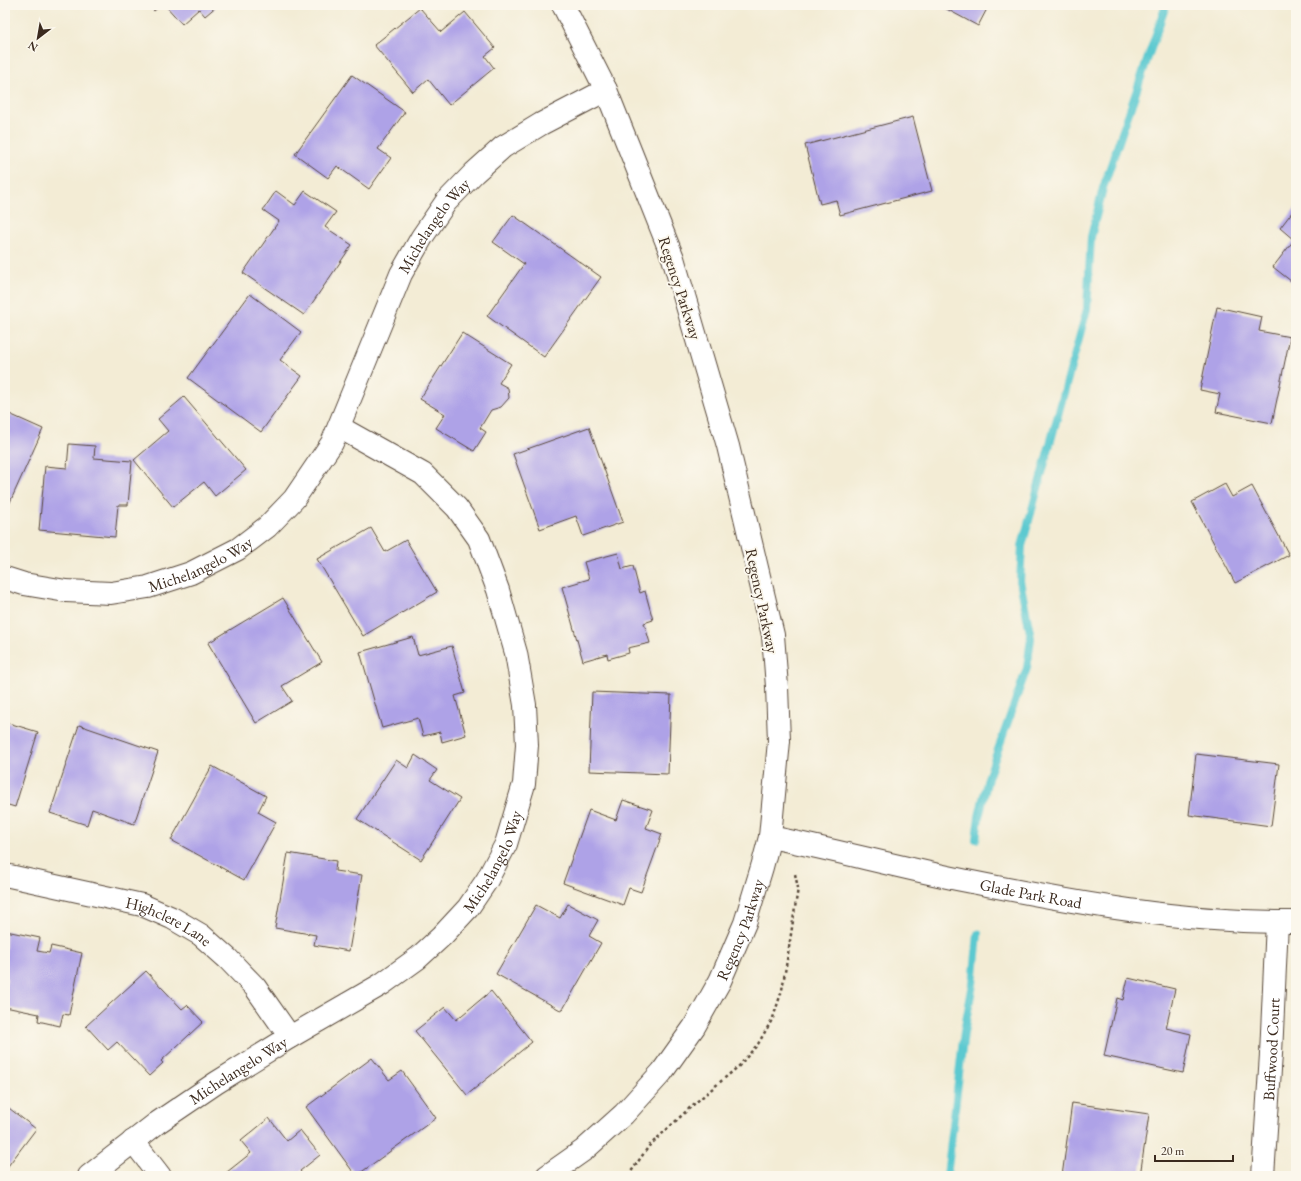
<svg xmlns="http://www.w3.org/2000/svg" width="1301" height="1181" viewBox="0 0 1301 1181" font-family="'EB Garamond',serif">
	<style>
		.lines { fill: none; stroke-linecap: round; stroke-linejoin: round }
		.stream { stroke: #5bc9d0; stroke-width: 8 }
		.building { fill: #aea2e7 }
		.minor-casing { stroke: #574739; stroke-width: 24 }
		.path { stroke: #574739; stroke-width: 2.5; stroke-dasharray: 3 3; stroke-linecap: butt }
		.minor { stroke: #fff; stroke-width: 22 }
		.labels { text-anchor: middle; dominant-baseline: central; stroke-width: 3.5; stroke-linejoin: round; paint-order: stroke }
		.street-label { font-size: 16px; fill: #3b2a1e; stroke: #fbf7ec }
	</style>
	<rect width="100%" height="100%" fill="#fbf7ec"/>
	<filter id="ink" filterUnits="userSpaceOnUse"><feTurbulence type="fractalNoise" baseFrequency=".025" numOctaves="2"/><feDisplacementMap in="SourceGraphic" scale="8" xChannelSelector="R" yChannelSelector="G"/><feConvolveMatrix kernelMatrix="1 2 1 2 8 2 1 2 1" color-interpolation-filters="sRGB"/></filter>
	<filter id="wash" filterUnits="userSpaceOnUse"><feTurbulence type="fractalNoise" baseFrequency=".012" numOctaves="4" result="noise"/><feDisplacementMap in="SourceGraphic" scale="16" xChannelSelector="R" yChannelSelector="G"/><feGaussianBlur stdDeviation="0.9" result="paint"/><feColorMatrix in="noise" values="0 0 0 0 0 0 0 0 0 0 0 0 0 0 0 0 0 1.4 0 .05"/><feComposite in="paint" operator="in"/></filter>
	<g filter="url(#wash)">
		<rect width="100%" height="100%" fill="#f3ecd5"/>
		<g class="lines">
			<path class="stream" d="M976,839L979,817L988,778L1027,668L1031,638L1020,581L1022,546L1087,309L1091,237L1103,188L1166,5
				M947,1176L964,1032L973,984L978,934"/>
		</g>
		<g id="blocks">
			<path class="building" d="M148,5H161L154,11Z
				M165,5H218L205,16L199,9L182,24Z
				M942,5H989L978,26L941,6Z
				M420,8L441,32L465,12L495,48L485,56L494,68L449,105L428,79L413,92L374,45Z
				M352,75L405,112L378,149L391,158L369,189L337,166L328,178L295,154Z
				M913,117L932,191L840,215L836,200L820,204L805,145Z
				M276,191L295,205L305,191L336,212L325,227L352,245L304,315L243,273L279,221L263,210Z
				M1296,207V285L1273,267L1294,240L1280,228Z
				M513,215L601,277L544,357L487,316L524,264L493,242Z
				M250,294L301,332L280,360L302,376L261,432L188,378Z
				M1217,307L1262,317L1259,331L1290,337L1272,423L1216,412L1220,394L1200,390Z
				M462,333L511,364L499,383L508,388L509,398L501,407L491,410L480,428L486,432L474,451L436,428L445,414L420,399Z
				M184,397L246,470L215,496L204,482L173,507L134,460L168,431L158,419Z
				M5,412L43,429L6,511H5Z
				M589,427L623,522L583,536L576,516L540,529L513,454Z
				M69,444L95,446L94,458L132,461L128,505H118L115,537L39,530L45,466L67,468Z
				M1225,484L1232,497L1252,486L1289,555L1235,583L1192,502Z
				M371,528L385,552L406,540L437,592L363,636L317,559Z
				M618,553L622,569L633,566L640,593L645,591L653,620L644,623L650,643L628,648L629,653L608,659L607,654L583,661L562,587L589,579L584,562Z
				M283,598L322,662L282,686L292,701L256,723L208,643Z
				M413,637L418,655L452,646L465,693L455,696L466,735L442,742L440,732L423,736L418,718L382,728L360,652Z
				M592,692L671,695L668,774L589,771Z
				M5,722L38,732L15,807L5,804Z
				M79,725L158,752L134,824L92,809L87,825L50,813Z
				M1196,754L1279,764L1271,826L1189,815Z
				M415,755L437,770L430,780L460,799L421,860L357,819L396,760L408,768Z
				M212,766L266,796L258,812L276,822L244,880L171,840Z
				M623,800L653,810L646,828L662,834L641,892L629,888L623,905L563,883L589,810L616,820Z
				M288,853L336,861L335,871L362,875L349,951L314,945L316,935L275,928Z
				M568,904L598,920L589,936L601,943L562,1011L496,974L536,905L560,918Z
				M6,931L40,938L37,951L49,953L51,946L82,953L69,1015L63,1014L60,1026L38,1021L39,1014L5,1007V989L7,978H5Z
				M146,971L182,1009L187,1005L203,1022L161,1061L163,1063L149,1076L117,1042L108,1050L86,1026Z
				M1128,978L1175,989L1166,1028L1191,1034L1183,1073L1104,1056L1117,998L1123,1000Z
				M491,991L532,1042L467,1095L415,1031L445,1007L456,1020Z
				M372,1058L389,1080L402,1071L436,1118L356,1176L306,1107Z
				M1072,1103L1149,1114L1140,1176H1062Z
				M5,1105L36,1129L5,1170Z
				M269,1118L287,1141L300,1130L320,1155L300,1171L304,1176H222L251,1153L241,1141Z"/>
		</g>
	</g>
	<g filter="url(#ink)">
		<use href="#blocks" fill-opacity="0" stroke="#574739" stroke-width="1"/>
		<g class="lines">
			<g class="minor-casing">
				<g id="minor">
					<path id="s1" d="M5,578L24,584L66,591L111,593L148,587L191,573L238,549L267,527L294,499L332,443L401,274L422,237L446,202L474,173L503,147L541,124L606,90"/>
					<path id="s2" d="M770,837C836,850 901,868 967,881C1075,903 1185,923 1296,922"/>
					<path id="s3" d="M5,875L142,905L172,918L201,935L228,959L255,987L290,1037"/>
					<path d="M133,1141L160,1176"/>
					<path id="s4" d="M89,1176L157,1123L216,1083L290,1037L382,984L418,958L442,936L468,908L487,880L506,844L524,784L527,745L525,705L516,653L498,590L479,539L457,508L423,474L339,427"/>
					<path id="s5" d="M547,1176L584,1150L624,1114L662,1072L694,1027L720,981L745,923L762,867L770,837L779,741L777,687L773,635L728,446L673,258L606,90L563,5"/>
					<path id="s6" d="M1263,1176L1271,1054L1277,922"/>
				</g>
			</g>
			<path class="path" d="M628,1176L649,1146L694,1104L739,1066L758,1044L773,1018L782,990L788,954L798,888L795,874"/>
			<use href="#minor" class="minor"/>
		</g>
	</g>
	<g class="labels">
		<g class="street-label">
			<text stroke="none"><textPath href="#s1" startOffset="627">Michelangelo Way</textPath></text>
			<text transform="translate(680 288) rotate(72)">Regency Parkway</text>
			<text stroke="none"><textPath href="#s1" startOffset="202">Michelangelo Way</textPath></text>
			<text transform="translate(762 601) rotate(78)">Regency Parkway</text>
			<text stroke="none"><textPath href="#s4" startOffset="519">Michelangelo Way</textPath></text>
			<text stroke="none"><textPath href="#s2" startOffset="267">Glade Park Road</textPath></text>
			<text stroke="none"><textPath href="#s3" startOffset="171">Highclere Lane</textPath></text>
			<text stroke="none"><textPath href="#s5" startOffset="319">Regency Parkway</textPath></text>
			<text stroke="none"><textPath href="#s6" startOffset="127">Buffwood Court</textPath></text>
			<text stroke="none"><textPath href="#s4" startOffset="183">Michelangelo Way</textPath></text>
		</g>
	</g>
	<rect width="1301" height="1181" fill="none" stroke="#fbf7ec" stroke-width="20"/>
	<g transform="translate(38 38) rotate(211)" stroke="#fbf7ec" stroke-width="3" paint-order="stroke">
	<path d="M0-3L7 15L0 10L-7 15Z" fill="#3b2a1e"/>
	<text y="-6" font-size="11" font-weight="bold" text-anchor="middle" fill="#3b2a1e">N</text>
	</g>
	<path d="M1155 1155v6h78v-6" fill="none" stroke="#3b2a1e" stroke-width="2"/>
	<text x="1161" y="1155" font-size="12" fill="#3b2a1e" stroke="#fbf7ec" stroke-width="3" paint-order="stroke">20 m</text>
</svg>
